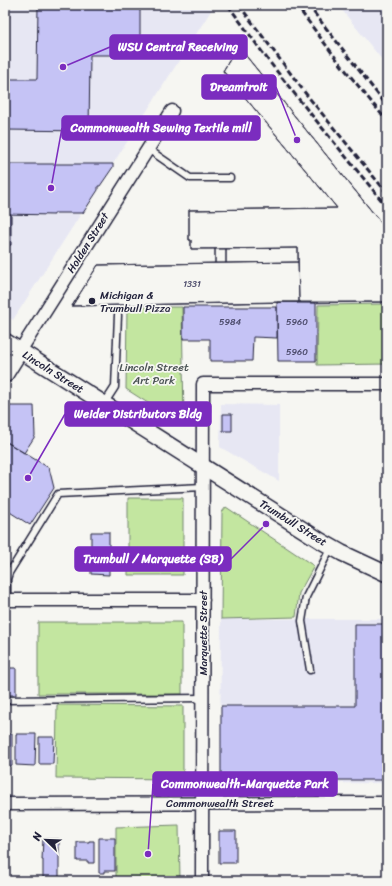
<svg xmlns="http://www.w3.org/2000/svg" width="392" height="886" viewBox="0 0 392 886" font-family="Sriracha,sans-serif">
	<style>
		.built { fill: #e7e7f3 }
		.green { fill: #c3e6a0; stroke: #72846e }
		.building { fill: #c5c3f5; stroke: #22223b; fill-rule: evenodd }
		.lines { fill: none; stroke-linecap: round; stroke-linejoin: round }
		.service-casing { stroke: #22223b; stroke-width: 9 }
		.minor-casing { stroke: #22223b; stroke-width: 15 }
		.tertiary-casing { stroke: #22223b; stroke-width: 18 }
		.service { stroke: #f6f6f2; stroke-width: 6 }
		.minor { stroke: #f6f6f2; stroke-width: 12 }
		.tertiary { stroke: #f6f6f2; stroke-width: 15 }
		.rail { stroke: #22223b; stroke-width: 3; stroke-dasharray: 6 3; stroke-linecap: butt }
		.poi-dot { fill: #22223b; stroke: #f6f6f2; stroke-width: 1.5 }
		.labels { text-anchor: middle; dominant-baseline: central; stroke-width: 3.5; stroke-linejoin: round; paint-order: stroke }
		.number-label { font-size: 9px; fill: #4b4a6a }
		.street-label { font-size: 11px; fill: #22223b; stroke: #f6f6f2 }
		.poi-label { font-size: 11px; fill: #22223b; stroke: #f6f6f2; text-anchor: start }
		.park-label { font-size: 11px; fill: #4a5354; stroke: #f6f6f2 }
		.leader { fill: none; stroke: #7b2cbf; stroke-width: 1.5 }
		.callout-dot { fill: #7b2cbf; stroke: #f6f6f2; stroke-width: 1.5 }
		.callout { fill: #7b2cbf; stroke: #7b2cbf; stroke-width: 1.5 }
		.callout-label { font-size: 12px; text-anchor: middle; font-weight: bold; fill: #fff }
	</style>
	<rect width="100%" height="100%" fill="#f6f6f2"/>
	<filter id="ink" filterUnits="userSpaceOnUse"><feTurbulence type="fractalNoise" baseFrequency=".025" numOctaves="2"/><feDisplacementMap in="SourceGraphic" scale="8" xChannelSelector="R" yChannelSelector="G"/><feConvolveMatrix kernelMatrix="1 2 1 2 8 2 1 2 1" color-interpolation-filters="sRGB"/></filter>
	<g filter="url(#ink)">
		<path class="built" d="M5,5H213L214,6L13,320L5,314Z
			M338,5H387V66Z
			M221,404L279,405V481L220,447Z
			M221,619H387V783L220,784Z"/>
		<path class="green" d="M387,304V364L317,365L318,305Z
			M127,307H182L184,419L179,423L126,389Z
			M128,498H183V575H128Z
			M226,507L314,566L299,593L296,617L221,619L222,512Z
			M38,622H182V694H38Z
			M57,705L183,706V779L56,778Z
			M179,825L180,881H116V827Z"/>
		<path class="building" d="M38,5H140V55H90L89,131L6,130L5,133V79H37Z
			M238,46L387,230V302H277L72,306L98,265L215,263V249H191V240H189V210L337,208L223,71ZM298,248V262L226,263V249Z
			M238,46L387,230V302L297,303L299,302L298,248L191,249V240H189V210L337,208L223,71Z
			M5,164H113V167L100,186H98V190L83,213H54V215L5,214Z
			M5,214H11V245H5Z
			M215,249H226V263H215Z
			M298,262L299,302L72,306L98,265Z
			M277,302L316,303V361H278Z
			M183,307H277V338L253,337L252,361H210V339H183Z
			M9,406H34L35,436L24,453L5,441V413Z
			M223,414H232V431H223Z
			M5,441L49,468L54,488L30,525L5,509Z
			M91,532H109V575L91,574Z
			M355,624H387V780H221V706H355Z
			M5,668H16V695H5Z
			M5,734H12V766H5Z
			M16,734H36L35,766L16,765Z
			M39,737H54L53,764H39Z
			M219,831H236V863H219Z
			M99,838H115V871H104V873H99Z
			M43,839H59V878H43V860H42Z
			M89,841H94V863H88V861H77V842H89Z"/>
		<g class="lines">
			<g class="service-casing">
				<path id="service" d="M5,15V16
					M148,149L190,178H230
					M104,404L115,387L118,315
					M7,600V579L9,573L58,494L203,487
					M310,670L302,621L306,597L331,547
					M5,700L203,698"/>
			</g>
			<g class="minor-casing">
				<path id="minor" d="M20,351L172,111
					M5,600H203
					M5,804L387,803
					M202,881L203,384H387"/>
			</g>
			<g class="tertiary-casing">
				<path id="tertiary" d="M5,341L321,541L342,553L387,574
					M5,375L20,351"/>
			</g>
			<use href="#service" class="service"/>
			<use href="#minor" class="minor"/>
			<use href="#tertiary" class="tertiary"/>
			<path class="rail" d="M228,5L268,60L301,102L387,207
				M239,5L306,94L387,193
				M296,5L338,61L387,121
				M308,5L387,106"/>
		</g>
	</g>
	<circle class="poi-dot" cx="92" cy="301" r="4"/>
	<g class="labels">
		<g class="number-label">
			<text x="192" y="284">1331</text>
			<text x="230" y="322">5984</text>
			<text x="297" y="322">5960</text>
			<text x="297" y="352">5960</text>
		</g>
		<g class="street-label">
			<text transform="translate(88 243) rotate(-58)">Holden Street</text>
			<text transform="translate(53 372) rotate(32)">Lincoln Street</text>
			<text transform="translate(293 523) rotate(32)">Trumbull Street</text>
			<text transform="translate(203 633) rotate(-90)">Marquette Street</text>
			<text x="220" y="803">Commonwealth Street</text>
		</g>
		<g class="poi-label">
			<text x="100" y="295">Michigan &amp;<tspan x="100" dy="13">Trumbull Pizza</tspan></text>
		</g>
		<g class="park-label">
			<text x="154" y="367">Lincoln Street<tspan x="154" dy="13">Art Park</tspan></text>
		</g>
	</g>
	<path class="leader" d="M63 67L110 47M297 140L276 87M51 188L62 128M28 478L65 414M266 524L231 559M148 854L153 784"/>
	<g class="callout-dot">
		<circle cx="63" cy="67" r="4"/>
		<circle cx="297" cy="140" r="4"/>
		<circle cx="51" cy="188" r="4"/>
		<circle cx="28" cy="478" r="4"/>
		<circle cx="266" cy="524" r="4"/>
		<circle cx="148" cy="854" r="4"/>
	</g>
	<g class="callout">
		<rect x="110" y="35" width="137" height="24" rx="4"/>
		<rect x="202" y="75" width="74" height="24" rx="4"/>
		<rect x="62" y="116" width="198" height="24" rx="4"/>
		<rect x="65" y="402" width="146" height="24" rx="4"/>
		<rect x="75" y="547" width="156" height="24" rx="4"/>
		<rect x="153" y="772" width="184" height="24" rx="4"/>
	</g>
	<g class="callout-label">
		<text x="178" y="51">WSU Central Receiving</text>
		<text x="239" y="91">Dreamtroit</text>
		<text x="161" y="132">Commonwealth Sewing Textile mill</text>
		<text x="138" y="418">Weider Distributors Bldg</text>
		<text x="153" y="563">Trumbull / Marquette (SB)</text>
		<text x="245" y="788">Commonwealth-Marquette Park</text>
	</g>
	<rect width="392" height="886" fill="none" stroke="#f6f6f2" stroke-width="20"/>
	<rect x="10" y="10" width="372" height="866" fill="none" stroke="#22223b" stroke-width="1.5" filter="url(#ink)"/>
	<g transform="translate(46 840) rotate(293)" stroke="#f6f6f2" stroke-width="3" paint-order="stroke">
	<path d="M0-3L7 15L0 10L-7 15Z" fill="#22223b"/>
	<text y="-6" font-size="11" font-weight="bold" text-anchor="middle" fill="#22223b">N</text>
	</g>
</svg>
